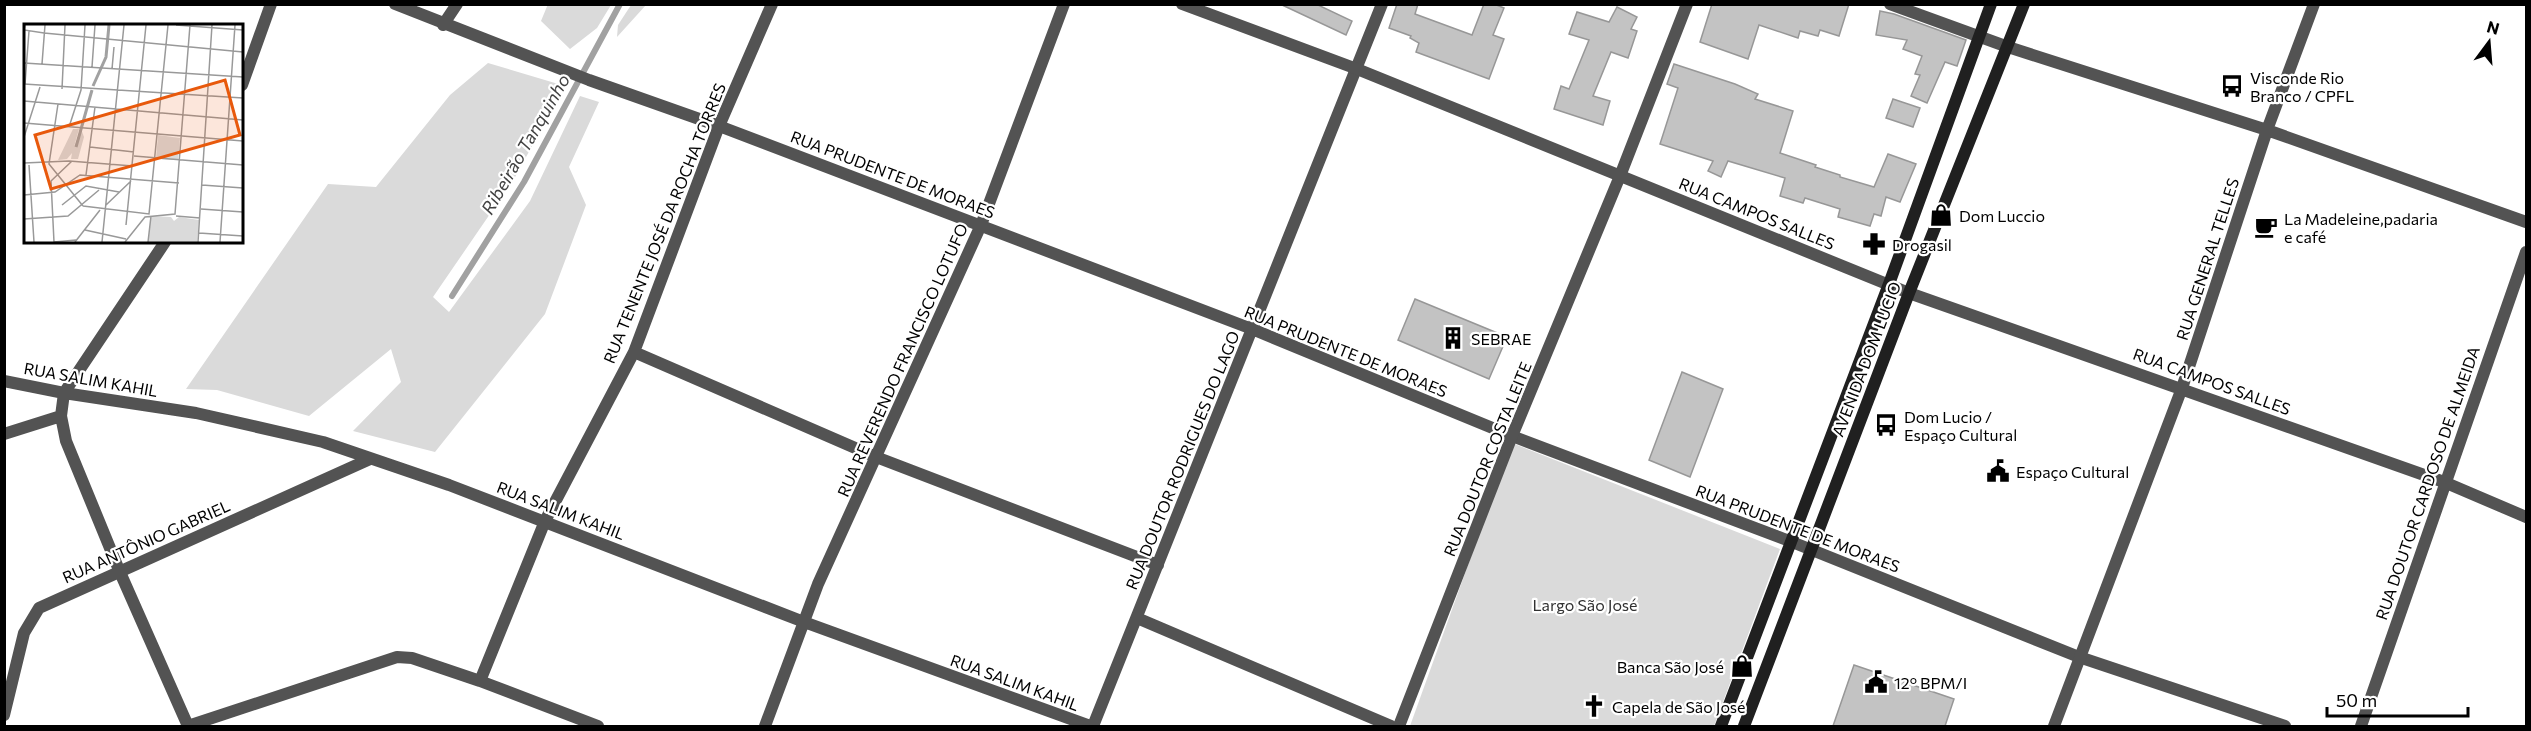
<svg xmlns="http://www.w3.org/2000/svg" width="2531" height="731" viewBox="0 0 2531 731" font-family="Commissioner,sans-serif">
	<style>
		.green { fill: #dadada }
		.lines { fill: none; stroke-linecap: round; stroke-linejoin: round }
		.stream { stroke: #a1a1a1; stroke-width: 6 }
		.building { fill: #c3c3c3; stroke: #979797; stroke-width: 1.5 }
		.minor { stroke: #535353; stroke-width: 12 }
		.tertiary { stroke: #535353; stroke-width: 12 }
		.secondary { stroke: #202020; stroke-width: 12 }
		.labels { text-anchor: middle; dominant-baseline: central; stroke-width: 4.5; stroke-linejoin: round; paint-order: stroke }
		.poi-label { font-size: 16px; fill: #000; stroke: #fff; text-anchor: start }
		.street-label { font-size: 16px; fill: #000; stroke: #fff }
		.park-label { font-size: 16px; fill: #313131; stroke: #fff }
		.water-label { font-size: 18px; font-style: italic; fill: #424242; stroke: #fff }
		.inset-river { fill: none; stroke: #a1a1a1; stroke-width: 3 }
		.inset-road { fill: none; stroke: #999; stroke-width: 1.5 }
		.view { fill: #e8590c; fill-opacity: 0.15; stroke: #e8590c; stroke-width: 3 }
		.inset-edge { fill: none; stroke: #000; stroke-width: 3 }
	</style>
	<rect width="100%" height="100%" fill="#fff"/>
	<path class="green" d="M548,4H611V5L597,28L570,49L541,21Z
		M631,5H646L617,37L618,25Z
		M488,63L565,86L514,179L433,297L449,312L530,201L580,96L599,102L569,167L586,205L545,314L435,452L353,431L401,382L391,349L309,416L217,390L186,389L328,184L376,187L450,95Z
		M1512,443L1780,549L1714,726H1410Z"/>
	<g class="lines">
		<path class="stream" d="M452,296L524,182L620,4"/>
	</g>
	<path class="building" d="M1280,4H1316L1352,21L1346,35Z
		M1397,4H1418L1415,14L1472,35L1484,4H1494L1504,8L1493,35L1504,39L1489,79L1416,52L1419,43L1410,38L1411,36L1389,28Z
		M1712,4H1849L1839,36L1820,30L1818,36L1800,31L1798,38L1759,25L1748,59L1700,42Z
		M1617,7L1637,17L1631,29L1637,31L1628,58L1611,52L1593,96L1610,101L1603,125L1554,109L1561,86L1569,89L1589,40L1569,34L1577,12L1609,22Z
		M1880,11L1894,14L1966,40L1957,66L1945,62L1927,103L1911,96L1920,75L1915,74L1922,56L1903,49L1907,40L1876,35Z
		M1674,64L1735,84L1758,94L1755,99L1793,111L1780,153L1816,165L1815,167L1840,175V177L1874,187L1888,154L1916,164L1900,202L1886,197L1881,216L1874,214L1870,226L1838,217L1840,209L1805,198L1803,203L1780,196L1785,178L1728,161L1721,177L1708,171L1713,161L1660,144L1678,88L1667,84Z
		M1893,99L1920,108L1913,127L1886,118Z
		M1415,299L1507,337L1489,379L1398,340Z
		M1682,372L1723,389L1690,477L1649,460Z
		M1854,665L1954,699L1945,726H1833Z"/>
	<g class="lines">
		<path class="minor" d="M395,4L589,80L719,126L1252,329L1512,436L1792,542L2079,657L2285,726
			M443,25L457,4
			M242,85L271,4
			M165,242L64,393L61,416L66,441L119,570L188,726
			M634,352L876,457L1158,565
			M4,381L64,393L196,413L323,442L449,485L804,622L1090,726
			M4,434L61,416
			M1137,618L1391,726
			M480,681L545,521L634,352L719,126L772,4
			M4,715L24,633L39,608L370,459
			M188,726L397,657L412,658L480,681L598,726
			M765,726L818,584L981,225L1064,4
			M1093,726L1382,4"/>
		<path class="tertiary" d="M1182,4L1357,69L1909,293L2444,482L2526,517
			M1890,4L2008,47L2267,130L2526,222
			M1399,726L1512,436L1620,176L1687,4
			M2054,726L2182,388L2267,130L2314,4
			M2361,726L2526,252"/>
		<path class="secondary" d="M1721,726L1889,284L1991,4
			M1744,726L1909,293L2024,4"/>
	</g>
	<defs>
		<g id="bus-bare" transform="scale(1.8)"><path d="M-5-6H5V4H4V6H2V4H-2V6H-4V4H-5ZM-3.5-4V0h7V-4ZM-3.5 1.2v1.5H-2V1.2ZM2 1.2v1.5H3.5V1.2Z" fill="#000" stroke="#fff" stroke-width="2.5" paint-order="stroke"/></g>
		<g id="shop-bare" transform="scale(1.8)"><path d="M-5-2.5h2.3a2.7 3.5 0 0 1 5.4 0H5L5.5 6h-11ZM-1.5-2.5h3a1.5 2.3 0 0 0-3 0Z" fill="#000" stroke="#fff" stroke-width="2.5" paint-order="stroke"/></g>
		<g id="cafe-bare" transform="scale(1.8)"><path d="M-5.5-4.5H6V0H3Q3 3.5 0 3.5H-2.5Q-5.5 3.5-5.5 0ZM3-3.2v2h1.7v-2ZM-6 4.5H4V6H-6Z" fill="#000" stroke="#fff" stroke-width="2.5" paint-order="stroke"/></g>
		<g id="pharmacy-bare" transform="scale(1.8)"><path d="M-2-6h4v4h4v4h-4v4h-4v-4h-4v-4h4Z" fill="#000" stroke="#fff" stroke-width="2.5" paint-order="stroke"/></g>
		<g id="building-bare" transform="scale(1.8)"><path d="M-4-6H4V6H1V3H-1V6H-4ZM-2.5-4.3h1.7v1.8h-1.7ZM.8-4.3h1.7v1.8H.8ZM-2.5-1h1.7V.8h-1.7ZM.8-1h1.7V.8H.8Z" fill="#000" stroke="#fff" stroke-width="2.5" paint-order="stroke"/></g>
		<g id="civic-bare" transform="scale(1.8)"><path d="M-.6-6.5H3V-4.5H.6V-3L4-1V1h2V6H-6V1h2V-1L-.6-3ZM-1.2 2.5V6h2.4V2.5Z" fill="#000" stroke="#fff" stroke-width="2.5" paint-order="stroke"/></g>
		<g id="church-bare" transform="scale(1.8)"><path d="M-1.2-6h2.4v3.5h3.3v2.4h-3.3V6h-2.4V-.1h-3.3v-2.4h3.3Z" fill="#000" stroke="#fff" stroke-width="2.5" paint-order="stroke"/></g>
	</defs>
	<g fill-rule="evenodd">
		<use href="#bus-bare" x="2232" y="86"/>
		<use href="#shop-bare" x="1941" y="215"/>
		<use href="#cafe-bare" x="2266" y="227"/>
		<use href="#pharmacy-bare" x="1874" y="244"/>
		<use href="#building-bare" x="1453" y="338"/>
		<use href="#bus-bare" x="1886" y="425"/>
		<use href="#civic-bare" x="1998" y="471"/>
		<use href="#shop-bare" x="1742" y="666"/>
		<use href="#civic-bare" x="1876" y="682"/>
		<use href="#church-bare" x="1594" y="706"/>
	</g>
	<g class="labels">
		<g class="poi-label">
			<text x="2250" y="77">Visconde Rio<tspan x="2250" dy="18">Branco / CPFL</tspan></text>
			<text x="1959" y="215">Dom Luccio</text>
			<text x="2284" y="218">La Madeleine,padaria<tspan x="2284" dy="18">e café</tspan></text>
			<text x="1892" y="244">Drogasil</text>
			<text x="1471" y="338">SEBRAE</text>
			<text x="1904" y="416">Dom Lucio /<tspan x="1904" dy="18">Espaço Cultural</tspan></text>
			<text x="2016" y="471">Espaço Cultural</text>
			<text x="1724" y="666" text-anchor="end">Banca São José</text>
			<text x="1894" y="682">12º BPM/I</text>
			<text x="1612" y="706">Capela de São José</text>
		</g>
		<g class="street-label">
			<text transform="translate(893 174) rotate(21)">RUA PRUDENTE DE MORAES</text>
			<text transform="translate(1757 213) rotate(22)">RUA CAMPOS SALLES</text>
			<text transform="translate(664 223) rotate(-68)">RUA TENENTE JOSÉ DA ROCHA TORRES</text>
			<text transform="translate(2207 259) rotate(-72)">RUA GENERAL TELLES</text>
			<text transform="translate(1346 351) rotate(22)">RUA PRUDENTE DE MORAES</text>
			<text transform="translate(1866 359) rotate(-69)">AVENIDA DOM LUCIO</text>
			<text transform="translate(902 360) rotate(-66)">RUA REVERENDO FRANCISCO LOTUFO</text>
			<text transform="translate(91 379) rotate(10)">RUA SALIM KAHIL</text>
			<text transform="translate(2212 381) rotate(20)">RUA CAMPOS SALLES</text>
			<text transform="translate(1487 459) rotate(-68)">RUA DOUTOR COSTA LEITE</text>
			<text transform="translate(1182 460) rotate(-68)">RUA DOUTOR RODRIGUES DO LAGO</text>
			<text transform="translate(2427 483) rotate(-71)">RUA DOUTOR CARDOSO DE ALMEIDA</text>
			<text transform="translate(561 510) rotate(21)">RUA SALIM KAHIL</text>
			<text transform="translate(1798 528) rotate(21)">RUA PRUDENTE DE MORAES</text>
			<text transform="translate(146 541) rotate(-24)">RUA ANTÔNIO GABRIEL</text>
			<text transform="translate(1015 682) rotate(20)">RUA SALIM KAHIL</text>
		</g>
		<g class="park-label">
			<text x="1585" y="604">Largo São José</text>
		</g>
		<g class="water-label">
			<text transform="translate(525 144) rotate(-60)">Ribeirão Tanquinho</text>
		</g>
	</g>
	<g transform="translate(24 24)">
		<rect width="219" height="219" fill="#fff"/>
		<path d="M49,105H55L50,123L57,105L60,113L54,135H47L48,129L43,135L34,136ZM134,111L156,114L154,136L132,135ZM127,192L147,193L150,197L155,193L175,196L173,218H124Z" fill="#dadada"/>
		<path class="inset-river" d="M69,62L82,33L85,1M52,123L68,66"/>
		<path class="inset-road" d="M1,1L0,6L20,9L219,28M152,1L219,6M0,39L219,53M18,40L21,1M68,43L71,1M88,45L90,23M0,60L219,74M1,60L5,7M38,65L41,1M0,77L219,96M34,80L25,140L59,182M0,99L219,117M45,103L57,66L61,1M0,113L16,63M66,123L110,128M110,132L219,141M0,139L45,137L109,142M5,141L10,218M62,151L71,83M178,161L219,164M0,171L31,168L56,151L155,159M38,181L62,162L95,168M82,181L107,157M59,182L125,190L144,1M177,185L219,188M152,192L176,194M0,195L44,192L75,166M102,201L122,1M61,206L102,215M175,209L219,212M30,218L27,157L48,137M30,218L52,216M51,218L76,186M78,218L100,1M101,218L121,193L151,190L166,1M124,218L127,192M174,218L188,1M196,218L211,1"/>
		<path class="view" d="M201,56L216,111L27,165L11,111Z"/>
		<rect width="219" height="219" class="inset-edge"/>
	</g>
	<rect width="2531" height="731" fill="none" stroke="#000000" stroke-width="12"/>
	<g transform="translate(2489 42) rotate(16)" stroke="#ffffff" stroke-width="4.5" paint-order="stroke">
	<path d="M0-4.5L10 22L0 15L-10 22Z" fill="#000000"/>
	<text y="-9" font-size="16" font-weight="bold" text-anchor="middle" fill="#000000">N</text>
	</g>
	<path d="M2327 707v9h141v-9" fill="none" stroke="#000000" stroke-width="3"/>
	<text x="2336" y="707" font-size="18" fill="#000000" stroke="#ffffff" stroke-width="4.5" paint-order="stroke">50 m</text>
</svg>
